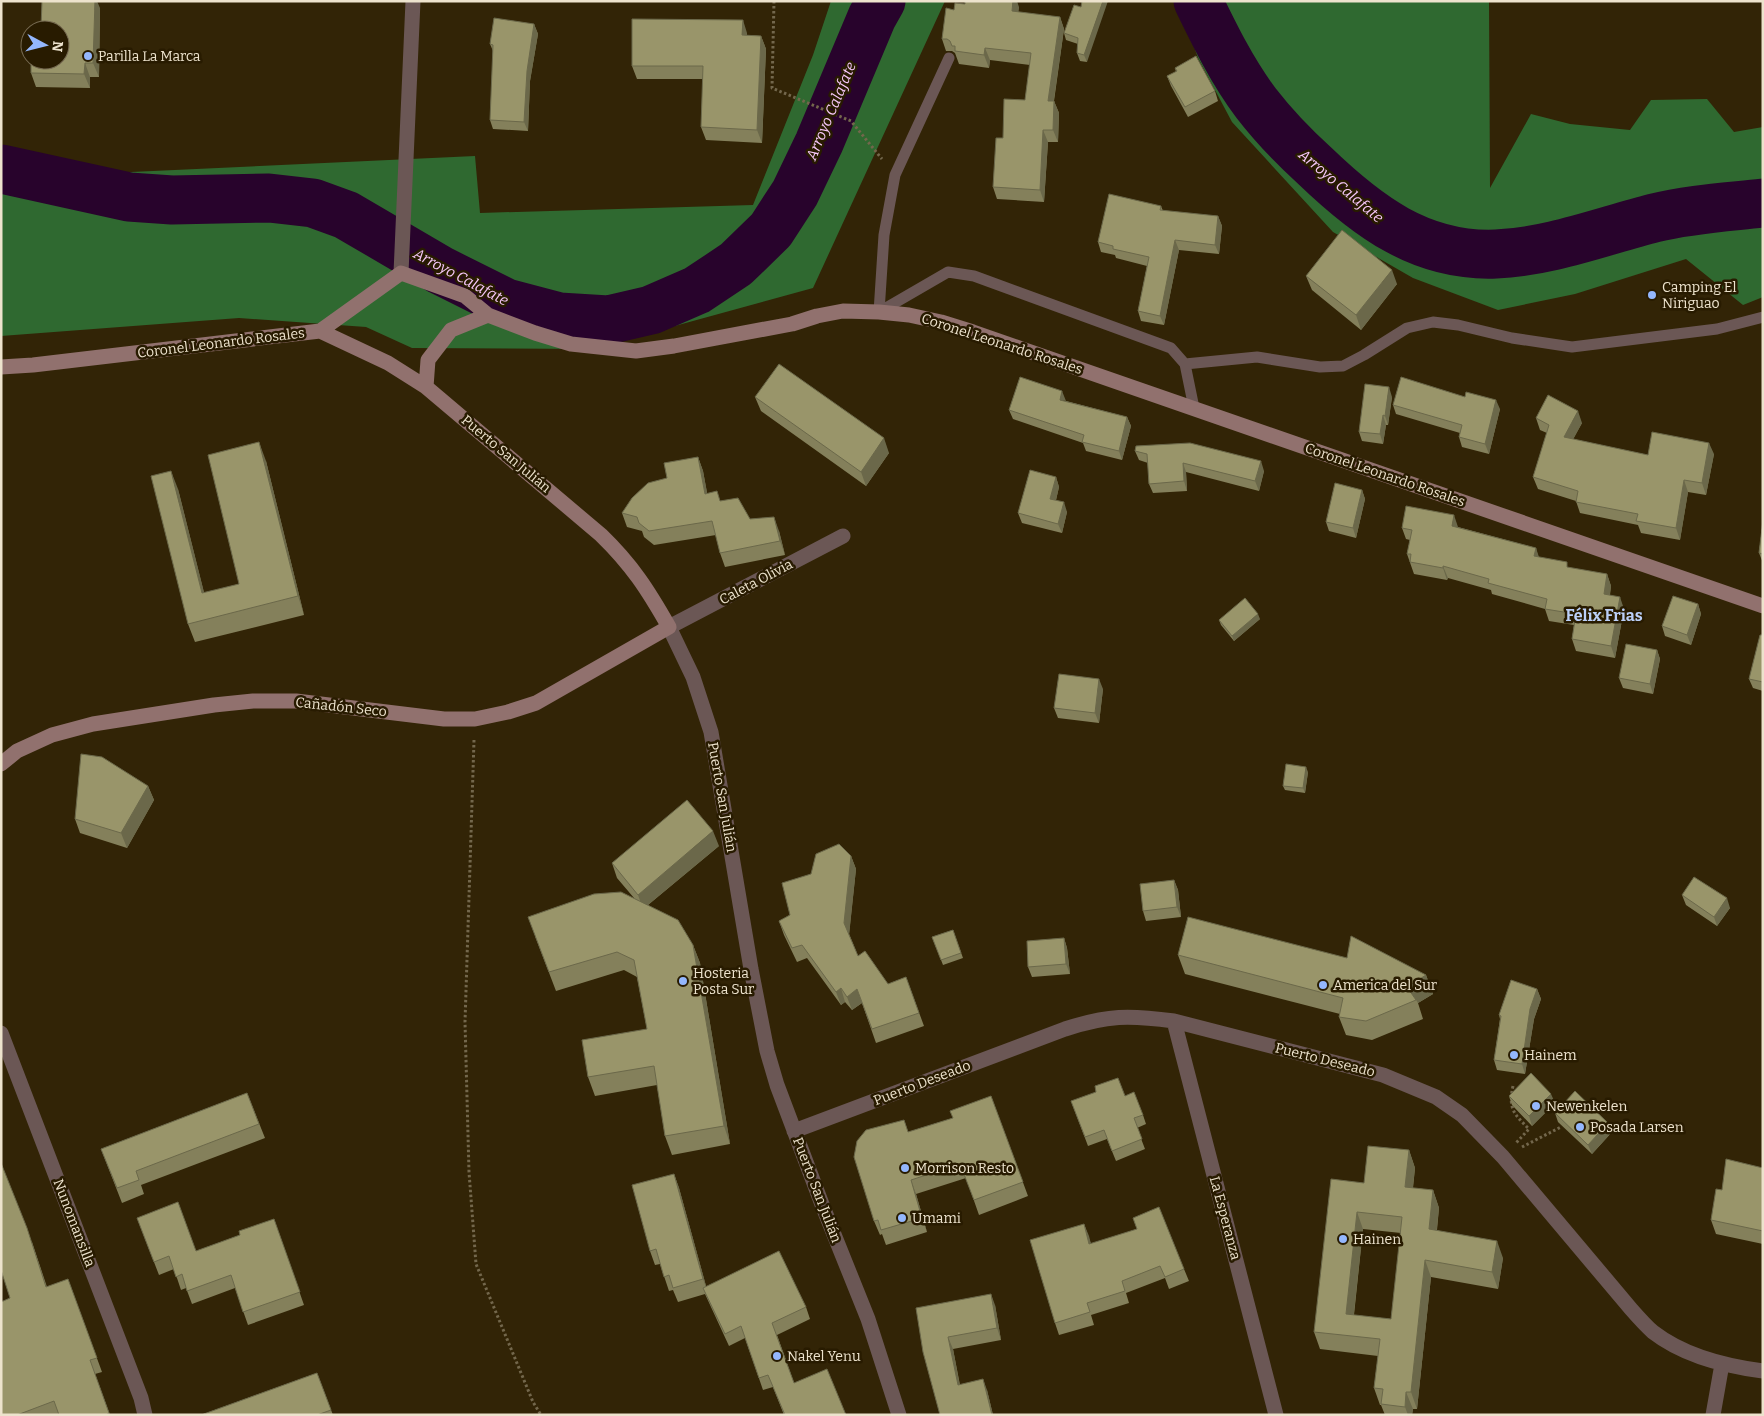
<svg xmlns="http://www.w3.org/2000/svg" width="1764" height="1416" viewBox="0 0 1764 1416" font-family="Bitter,serif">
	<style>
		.forest { fill: #2f6930 }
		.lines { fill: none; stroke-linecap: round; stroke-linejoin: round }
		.river { stroke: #28032c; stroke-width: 49 }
		.path { stroke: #73674c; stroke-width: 3; stroke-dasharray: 2.5 2.5; stroke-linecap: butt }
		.lane { stroke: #6b5755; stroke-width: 11 }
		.street { stroke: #6b5755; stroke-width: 15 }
		.secondary { stroke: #91716e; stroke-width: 15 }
		.wall { fill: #84805b; fill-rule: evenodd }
		.shaded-wall { fill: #6b684a }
		.building { fill: #99956a; stroke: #6b684a; fill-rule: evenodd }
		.poi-dot { fill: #94b7fd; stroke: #281b00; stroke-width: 2 }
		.labels { text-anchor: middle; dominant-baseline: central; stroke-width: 5; stroke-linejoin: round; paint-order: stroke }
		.poi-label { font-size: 14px; fill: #ede3cd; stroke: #281b00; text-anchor: start }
		.street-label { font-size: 14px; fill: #ede3cd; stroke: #281b00 }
		.water-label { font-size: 15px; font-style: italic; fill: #f7c8fa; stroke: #281b00 }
		.quarter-label { font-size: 16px; font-weight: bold; fill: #bcd0f8; stroke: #281b00 }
	</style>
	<rect width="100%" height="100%" fill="#322406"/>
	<path class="forest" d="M831,1H945L813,288L591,349L412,348L366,327L239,318L1,336V178L475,156L480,213L753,205L813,55Z
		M1178,1H1489L1490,188L1531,114L1570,124L1630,130L1651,100L1707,99L1734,132L1763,127V297L1743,305L1686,259L1575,294L1498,310L1413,278L1333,232L1232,122L1198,58Z"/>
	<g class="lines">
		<path class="river" d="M1198,1C1215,36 1232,71 1256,103C1273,125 1294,147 1315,166C1367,216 1421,257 1496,254C1549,252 1603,231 1654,218C1690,209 1727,207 1763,203
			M1,169L129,197L172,200L269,198L313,203L346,215L440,270L506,303L559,317L608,320L651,310L697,290L736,264L771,230L795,193L819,143L872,17L881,1"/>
		<path class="path" d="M774,1L772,88L851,121L882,159
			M474,740L465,1022L469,1172L476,1264L533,1402L541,1415
			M1513,1086C1508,1109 1514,1114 1529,1129L1516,1143
			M1522,1147L1561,1127"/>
		<path class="lane" d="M879,312L948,272L974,276L1171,348L1185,364L1194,408
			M879,312L884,235L895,175L949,58
			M1185,364L1257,357L1320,367L1343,366L1364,355L1407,328L1433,322L1458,325L1512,338L1572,347L1717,329L1763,317"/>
		<path class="street" d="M401,273L413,1
			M843,536L669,627L693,677L711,732L751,969L767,1051L777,1085L823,1207L868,1319L899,1415
			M1174,1021L1276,1415
			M1,1033L141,1398L145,1415
			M794,1131L1065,1029C1108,1015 1129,1015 1174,1021L1383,1075L1436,1097L1462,1115L1503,1157L1631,1309C1638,1317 1645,1325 1653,1332C1684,1356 1724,1366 1763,1371
			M1713,1415L1722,1364"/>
		<path class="secondary" d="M1,367L33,365L320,331L401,273L465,296L488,315L535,333L571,344L636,351L674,346L792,324L817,316L843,311L879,312L909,315L941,322L973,332L1763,606
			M426,387L428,360L451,330L488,315
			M1,764L17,751L52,735L93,724L214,705L253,701H296L444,719H475L508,712L536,703L669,627C648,590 632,565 601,535L426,387L388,363L320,331"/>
	</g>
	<path class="wall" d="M965,4L1019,7L1018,12L1060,17L1064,29L1054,101L1059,113L1058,142H1048L1044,202L997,199L993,187L1003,138L1025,100L1030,65L990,60L989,68L959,64L955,53L952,51H946L942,39L954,10Z
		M1081,7L1087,62L1080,61L1077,53L1078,44L1066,40L1064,33Z
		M100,8L99,77H90V88L36,87L31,73L41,28Z
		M534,24L538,34L530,81L528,131L493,129L490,120L493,51L490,44Z
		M747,33V35L761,36L766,49L762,143L706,140L701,127L703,79H637L632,66Z
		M1175,68L1215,91L1218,101L1188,117L1171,86L1167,76L1176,72Z
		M1161,206L1163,211L1218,216L1222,226L1219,254L1179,250L1164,325L1141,321L1138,311L1147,266L1116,258L1115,255L1101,252L1098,242Z
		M1306,276L1397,284L1361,330L1312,290Z
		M755,397L889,453L866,486L761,411Z
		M1392,397L1388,425H1386L1383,444L1362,441L1359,432Z
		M1066,401L1127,417L1131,426L1122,460L1086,451L1083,443L1013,419L1009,410Z
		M1393,405L1500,409L1489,454L1462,447L1459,437L1460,433L1396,414Z
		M1536,418L1582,423L1573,439L1648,455L1714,454L1706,495L1688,492L1680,540L1641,533L1638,525L1580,513L1576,501L1538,489L1533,477L1547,433L1540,430Z
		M1135,451L1264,471L1259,491L1186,472L1187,491L1153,493L1149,484L1148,463L1139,460Z
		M698,457L703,471L707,493L750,519L779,531L785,555L725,567L720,553L716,535L654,545L644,537L642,531L627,527L622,513L667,478Z
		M266,461L304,615L195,642L188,624L178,489L204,593L239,584Z
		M1056,477L1059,487L1056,500L1067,512L1062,533L1022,523L1018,513Z
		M1362,490L1365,499L1356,538L1329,531L1326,522Z
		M1763,520V563L1759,553Z
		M1458,527L1536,548L1538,557L1569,568L1607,574L1611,586L1610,595L1624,609L1615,658L1576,651L1572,639L1574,625L1549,621L1545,609L1492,594L1491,590L1448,578L1447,580L1414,574L1407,554L1410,540L1406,539L1402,528Z
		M1698,604L1701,614L1691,645L1665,636L1662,626Z
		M1260,619L1234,641L1221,625L1219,620Z
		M1763,635V691L1753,688L1749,679Z
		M1657,650L1660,659L1653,694L1623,688L1619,678Z
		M1103,689L1099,723L1058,718L1054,708Z
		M1308,772L1305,793L1285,790L1283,786Z
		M148,786L154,800L127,848L80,833L75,819Z
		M719,846L648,905L693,945L700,963L730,1144L672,1155L665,1136L657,1085L595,1096L588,1077L647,1029L637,977L624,970L556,991L535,936L634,898L617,878L612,863Z
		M851,856L856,869L849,934L858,956L888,984L906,977L924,1026L876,1043L862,1003L852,1010L845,1002L841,1005L807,958L797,962L784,935L779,921L790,915L811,874Z
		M1174,880L1178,890L1181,917L1146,921L1143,911Z
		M1682,895L1730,908L1717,926L1686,905Z
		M953,930L963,958L943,965L932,937Z
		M1064,938L1067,948L1070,974L1032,977L1028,967Z
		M1178,955L1347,958L1426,975L1433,994L1418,1003L1423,1019L1372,1040L1346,1035L1339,1017L1340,1014L1185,974Z
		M1537,989L1541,999L1534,1019L1525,1074L1497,1070L1494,1060L1500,1019L1499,1015Z
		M247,1093L265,1138L141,1185L144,1194L122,1203L101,1149Z
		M991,1096L1028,1196L979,1215L966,1178L916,1194L927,1232L886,1245L882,1234L880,1235L874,1221L904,1120L908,1132L953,1118Z
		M1125,1096L1143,1115L1146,1124L1137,1128L1145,1149L1116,1161L1107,1139L1088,1146L1071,1101Z
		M1509,1096L1555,1103L1532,1126L1512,1105Z
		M1555,1113L1612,1132L1592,1154L1558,1122Z
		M1409,1150L1415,1168L1413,1188L1433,1190L1439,1208L1437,1230L1503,1258L1498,1289L1431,1277L1417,1409H1413L1412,1415H1385L1381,1405H1380L1374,1388L1378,1356L1320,1349L1314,1332L1364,1183ZM1363,1229L1401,1233L1391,1319L1354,1315Z
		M1763,1168V1244L1716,1234L1711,1220L1722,1190Z
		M674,1174L679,1188L706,1286L806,1307L810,1319L777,1335L794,1383L846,1415H784L773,1387L763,1390L745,1338L729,1346L705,1294L678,1302L673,1290L669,1291L660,1264L655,1265L650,1251Z
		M137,1218L196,1251L240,1235L274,1219L304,1305L248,1325L235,1288L192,1304L186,1288L181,1290L174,1269L159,1275Z
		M1133,1218L1184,1269L1189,1281L1169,1289L1165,1278L1126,1293L1129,1303L1091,1315L1094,1325L1059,1335L1055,1323L1084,1224L1091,1244L1137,1229Z
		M32,1242L47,1287L68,1279L102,1372L95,1374L110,1415H1L10,1298Z
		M995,1305L1001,1340L953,1349L960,1385L987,1390L993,1415H940L916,1308Z
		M317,1373L333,1415H201Z"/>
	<path class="shaded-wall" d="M95,1H97L100,8L99,77L93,63Z
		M1013,1H1017L1019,7L1017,23L1012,11Z
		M1103,1H1108L1087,62L1084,55Z
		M1060,17L1064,29L1052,113L1048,101Z
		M743,20L747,33V48L742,35Z
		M534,24L538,34L530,81L528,131L524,122L527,71Z
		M761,36L766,49L762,143L757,130Z
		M985,48L990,60L989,68L984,55Z
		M85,63L90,77V88L84,74Z
		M1054,101L1059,113L1058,142L1053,130Z
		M1043,130L1048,142L1044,202L1040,190Z
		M1218,216L1222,226L1219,254L1215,245Z
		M1175,240L1179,250L1164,325L1160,316Z
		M1392,270L1397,284L1361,330L1356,315Z
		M1389,387L1392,397L1388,425L1385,416Z
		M1062,391L1066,401L1060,400Z
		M1496,400L1500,409L1489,454L1485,444Z
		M1578,411L1582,423L1568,449L1564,437Z
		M1383,415L1386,425L1383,444L1380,434Z
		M1127,417L1131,426L1122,460L1119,451Z
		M884,438L889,453L866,486L861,472Z
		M259,442L266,461L304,615L298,596Z
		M1709,443L1714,454L1706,495L1702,483Z
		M698,457L703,471L710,508L705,494Z
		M1261,461L1264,471L1259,491L1255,481Z
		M1183,463L1186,472L1187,491L1184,481Z
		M171,471L178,489L209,612L202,593Z
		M1056,477L1059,487L1054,509L1050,499Z
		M1684,480L1688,492L1680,540L1676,528Z
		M1362,490L1365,499L1356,538L1353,528Z
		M1064,502L1067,512L1062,533L1058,524Z
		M1454,515L1458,527L1456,537L1452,526Z
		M774,517L779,531L785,555L780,541Z
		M1536,548L1540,560L1534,556Z
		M1443,566L1448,578L1447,580L1443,568Z
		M1607,574L1611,586L1608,606L1604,594Z
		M1620,597L1624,609L1615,658L1611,646Z
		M1698,604L1701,614L1691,645L1687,635Z
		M1258,614L1260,619L1234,641L1232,636Z
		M1657,650L1660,659L1653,694L1650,684Z
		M1099,679L1103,689L1099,723L1095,713Z
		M1306,767L1308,772L1305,793L1303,788Z
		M148,786L154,800L127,848L121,833Z
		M713,831L719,846L643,909L638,895Z
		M851,856L856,869L849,936L844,923Z
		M1174,880L1178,890L1181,917L1177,907Z
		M1727,898L1730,908L1717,926L1714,917Z
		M1064,938L1067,948L1070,974L1066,964Z
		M693,945L700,963L730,1144L724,1126Z
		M1426,975L1433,994L1418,1003L1416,1000L1407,987Z
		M841,988L845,1002L841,1005L836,992Z
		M857,989L862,1003L852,1010L847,997Z
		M1537,989L1541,999L1534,1019L1525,1074L1522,1064L1530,1009Z
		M1551,1094L1555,1103L1532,1126L1529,1116Z
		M1608,1123L1612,1132L1592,1154L1588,1145Z
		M1409,1150L1415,1168L1411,1204L1405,1187Z
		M674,1174L679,1188L708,1293L703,1279Z
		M911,1180L916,1194L927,1232L922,1218Z
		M1433,1190L1439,1208L1435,1246L1429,1229Z
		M1357,1212L1363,1229L1352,1331L1346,1314Z
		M1084,1224L1089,1236L1094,1256L1089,1244Z
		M1497,1241L1503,1258L1498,1289L1492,1272Z
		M1425,1260L1431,1277L1417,1409L1411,1392Z
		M991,1294L995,1305L1001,1340L997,1328Z
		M948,1337L953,1349L962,1397L958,1385Z
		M983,1379L987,1390L993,1415H992Z
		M1406,1392L1413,1409L1412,1415H1408L1405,1407Z"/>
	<path class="building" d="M42,1H95L93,63H85L84,74L31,73V60H60V30H31V28H41Z
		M965,1H1013L1012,11L1060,17L1048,101H1054L1053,130H1043L1040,190L993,187L996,138H1003L1004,99L1025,100L1031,53L985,48L984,55L955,51V46H952L950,41L947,39H942L946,8L954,10L955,3L965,4Z
		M1082,1H1103L1084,55L1077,53L1078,38L1064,33L1074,5L1081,7Z
		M494,18L534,24L527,71L524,122L490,120L493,45L490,44Z
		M632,19L743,20L742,35L761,36L757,130L701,127L703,66H632Z
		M1196,56L1215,91L1185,107L1167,76L1177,71L1175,68Z
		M1109,194L1161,206L1160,210L1218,216L1215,245L1175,240L1160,316L1138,311L1149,257L1113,249V246L1098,242Z
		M1342,230L1392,270L1356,315L1306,276Z
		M779,364L884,438L861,472L755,397Z
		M1020,377L1062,391L1060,400L1127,417L1119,451L1082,442L1084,435L1009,410Z
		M1401,377L1465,397L1466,392L1496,400L1485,444L1459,437L1462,425L1393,405Z
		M1365,384L1389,387L1385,416L1383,415L1380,434L1359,432Z
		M1548,395L1578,411L1564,437L1648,455L1652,432L1709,443L1702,483L1684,480L1676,528L1636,521L1638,514L1576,502L1578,491L1533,477L1549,425L1536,418Z
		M259,442L298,596L188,624L151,476L171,471L202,593L239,584L208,455Z
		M1190,443L1261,461L1255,481L1183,463L1184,481L1149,484L1147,454L1135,451L1136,446Z
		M698,457L705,494L717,491L720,501L738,498L750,519L774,517L780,541L720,553L712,521L649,531L639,523L637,517L622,513L632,498L648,483L667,478L664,463Z
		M1030,470L1056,477L1050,499L1064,502L1058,524L1018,513Z
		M1335,483L1362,490L1353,528L1326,522Z
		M1406,506L1454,515L1452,526L1536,548L1534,556L1567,562V567L1607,574L1604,594L1620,597L1611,646L1572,639L1576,614L1545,609L1547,599L1488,583L1489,579L1443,566V568L1410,562L1411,554H1407L1412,530L1402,528Z
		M1763,520V554L1759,553Z
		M1673,596L1698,604L1687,635L1662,626Z
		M1245,598L1258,614L1232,636L1219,620Z
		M1760,635H1763V682L1749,679Z
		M1626,644L1657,650L1650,684L1619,678Z
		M1059,674L1099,679L1095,713L1054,708Z
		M81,754L102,757L148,786L121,833L75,819Z
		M1286,764L1306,767L1303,788L1283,786Z
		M687,800L713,831L638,895L612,863Z
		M839,844L851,856L844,923L858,956L865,951L888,984L906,977L919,1013L872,1029L857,989L847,997L841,988L836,992L802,945L792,948L779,921L790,915L782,883L811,874L816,854Z
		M1694,877L1727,898L1714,917L1682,895Z
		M1174,880L1177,907L1143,911L1140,884Z
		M621,892L678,920L693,945L724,1126L665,1136L654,1066L588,1077L582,1040L647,1029L634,960L617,952L549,972L528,917L594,894Z
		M1188,917L1347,958L1351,936L1426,975L1407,987L1416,1000L1366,1021L1339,1017L1343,998L1178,955Z
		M953,930L961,953L941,960L932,937Z
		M1064,938L1066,964L1028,967L1027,941Z
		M1511,980L1537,989L1530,1009L1522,1064L1494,1060L1501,1016L1499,1015Z
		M1531,1073L1551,1094L1529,1116L1509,1096Z
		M1118,1078L1125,1096L1134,1092L1143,1115L1134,1118L1142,1139L1112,1151L1104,1130L1085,1137L1071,1101L1096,1092L1095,1086Z
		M1575,1091L1608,1123L1588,1145L1555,1113Z
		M247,1093L259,1124L136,1171L139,1180L117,1188L101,1149Z
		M991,1096L1023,1182L974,1200L960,1164L911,1180L922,1218L881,1230L878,1220L874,1221L854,1157L857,1141L866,1130L904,1120L908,1132L953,1118L950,1111Z
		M1368,1146L1409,1150L1405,1187L1433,1190L1429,1229L1497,1241L1492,1272L1425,1260L1411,1392H1406L1405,1407L1381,1404L1383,1389L1374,1388L1380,1339L1314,1332L1331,1179L1364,1183ZM1357,1212L1402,1217L1391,1319L1346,1314Z
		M1726,1159L1763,1168V1231L1711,1220L1716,1189L1722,1190Z
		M1,1163L27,1228L46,1287L68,1279L97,1358L90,1360L109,1413L106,1415H59L54,1401L17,1415H1V1302L10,1298L1,1270Z
		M674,1174L703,1279L673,1288L669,1275L664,1277L656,1249L650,1251L632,1185Z
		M178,1202L196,1251L240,1235L239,1231L274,1219L300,1292L243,1312L231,1275L187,1291L182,1274L176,1277L169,1256L154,1262L137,1218Z
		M1159,1207L1184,1269L1165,1277L1160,1266L1122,1281L1125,1291L1087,1303L1090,1312L1055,1323L1030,1240L1084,1224L1089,1244L1137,1229L1133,1218Z
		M779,1251L806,1307L772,1323L794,1383L827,1369L846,1415H785L768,1375L759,1378L741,1326L725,1334L703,1288Z
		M991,1294L997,1328L948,1337L958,1385L983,1379L992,1415H940L923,1352L916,1308Z
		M317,1373L331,1410L317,1415H201Z"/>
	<g class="poi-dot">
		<circle cx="88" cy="56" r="5"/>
		<circle cx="1652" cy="295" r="5"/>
		<circle cx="683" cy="981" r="5"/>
		<circle cx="1323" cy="985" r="5"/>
		<circle cx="1514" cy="1055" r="5"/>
		<circle cx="1536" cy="1106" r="5"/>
		<circle cx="1580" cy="1127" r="5"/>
		<circle cx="905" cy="1168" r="5"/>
		<circle cx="902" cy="1218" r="5"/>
		<circle cx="1343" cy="1239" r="5"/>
		<circle cx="777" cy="1356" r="5"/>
	</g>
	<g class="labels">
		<g class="poi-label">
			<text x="98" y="56">Parilla La Marca</text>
			<text x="1662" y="287">Camping El<tspan x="1662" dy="16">Niriguao</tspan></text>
			<text x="693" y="973">Hosteria<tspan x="693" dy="16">Posta Sur</tspan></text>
			<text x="1333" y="985">America del Sur</text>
			<text x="1524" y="1055">Hainem</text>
			<text x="1546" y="1106">Newenkelen</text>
			<text x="1590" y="1127">Posada Larsen</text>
			<text x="915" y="1168">Morrison Resto</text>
			<text x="912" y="1218">Umami</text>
			<text x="1353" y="1239">Hainen</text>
			<text x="787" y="1356">Nakel Yenu</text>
		</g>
		<g class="street-label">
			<text transform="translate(221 343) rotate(-7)">Coronel Leonardo Rosales</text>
			<text transform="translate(1002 344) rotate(18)">Coronel Leonardo Rosales</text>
			<text transform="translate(506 454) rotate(40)">Puerto San Julián</text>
			<text transform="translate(1385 475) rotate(19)">Coronel Leonardo Rosales</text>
			<text transform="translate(756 582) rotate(-28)">Caleta Olivia</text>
			<text transform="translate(341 707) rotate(6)">Cañadón Seco</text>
			<text transform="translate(722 797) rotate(80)">Puerto San Julián</text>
			<text transform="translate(1325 1060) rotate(14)">Puerto Deseado</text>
			<text transform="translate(922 1083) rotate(-21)">Puerto Deseado</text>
			<text transform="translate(817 1190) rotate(69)">Puerto San Julián</text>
			<text transform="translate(1225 1218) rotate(75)">La Esperanza</text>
			<text transform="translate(74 1223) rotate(69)">Nunomansilla</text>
		</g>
		<g class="water-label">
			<text transform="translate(831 111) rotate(-67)">Arroyo Calafate</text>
			<text transform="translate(1341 186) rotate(40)">Arroyo Calafate</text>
			<text transform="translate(461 277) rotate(28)">Arroyo Calafate</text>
		</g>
		<g class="quarter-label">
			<text x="1604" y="615">Félix Frias</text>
		</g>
	</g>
	<rect width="1764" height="1416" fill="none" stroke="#ede3cd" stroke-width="5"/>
	<g transform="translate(45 45) rotate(97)"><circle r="24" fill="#281b00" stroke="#776b52"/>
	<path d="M0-4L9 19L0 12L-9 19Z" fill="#94b7fd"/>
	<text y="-8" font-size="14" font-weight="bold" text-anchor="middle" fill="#ede3cd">N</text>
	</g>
</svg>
